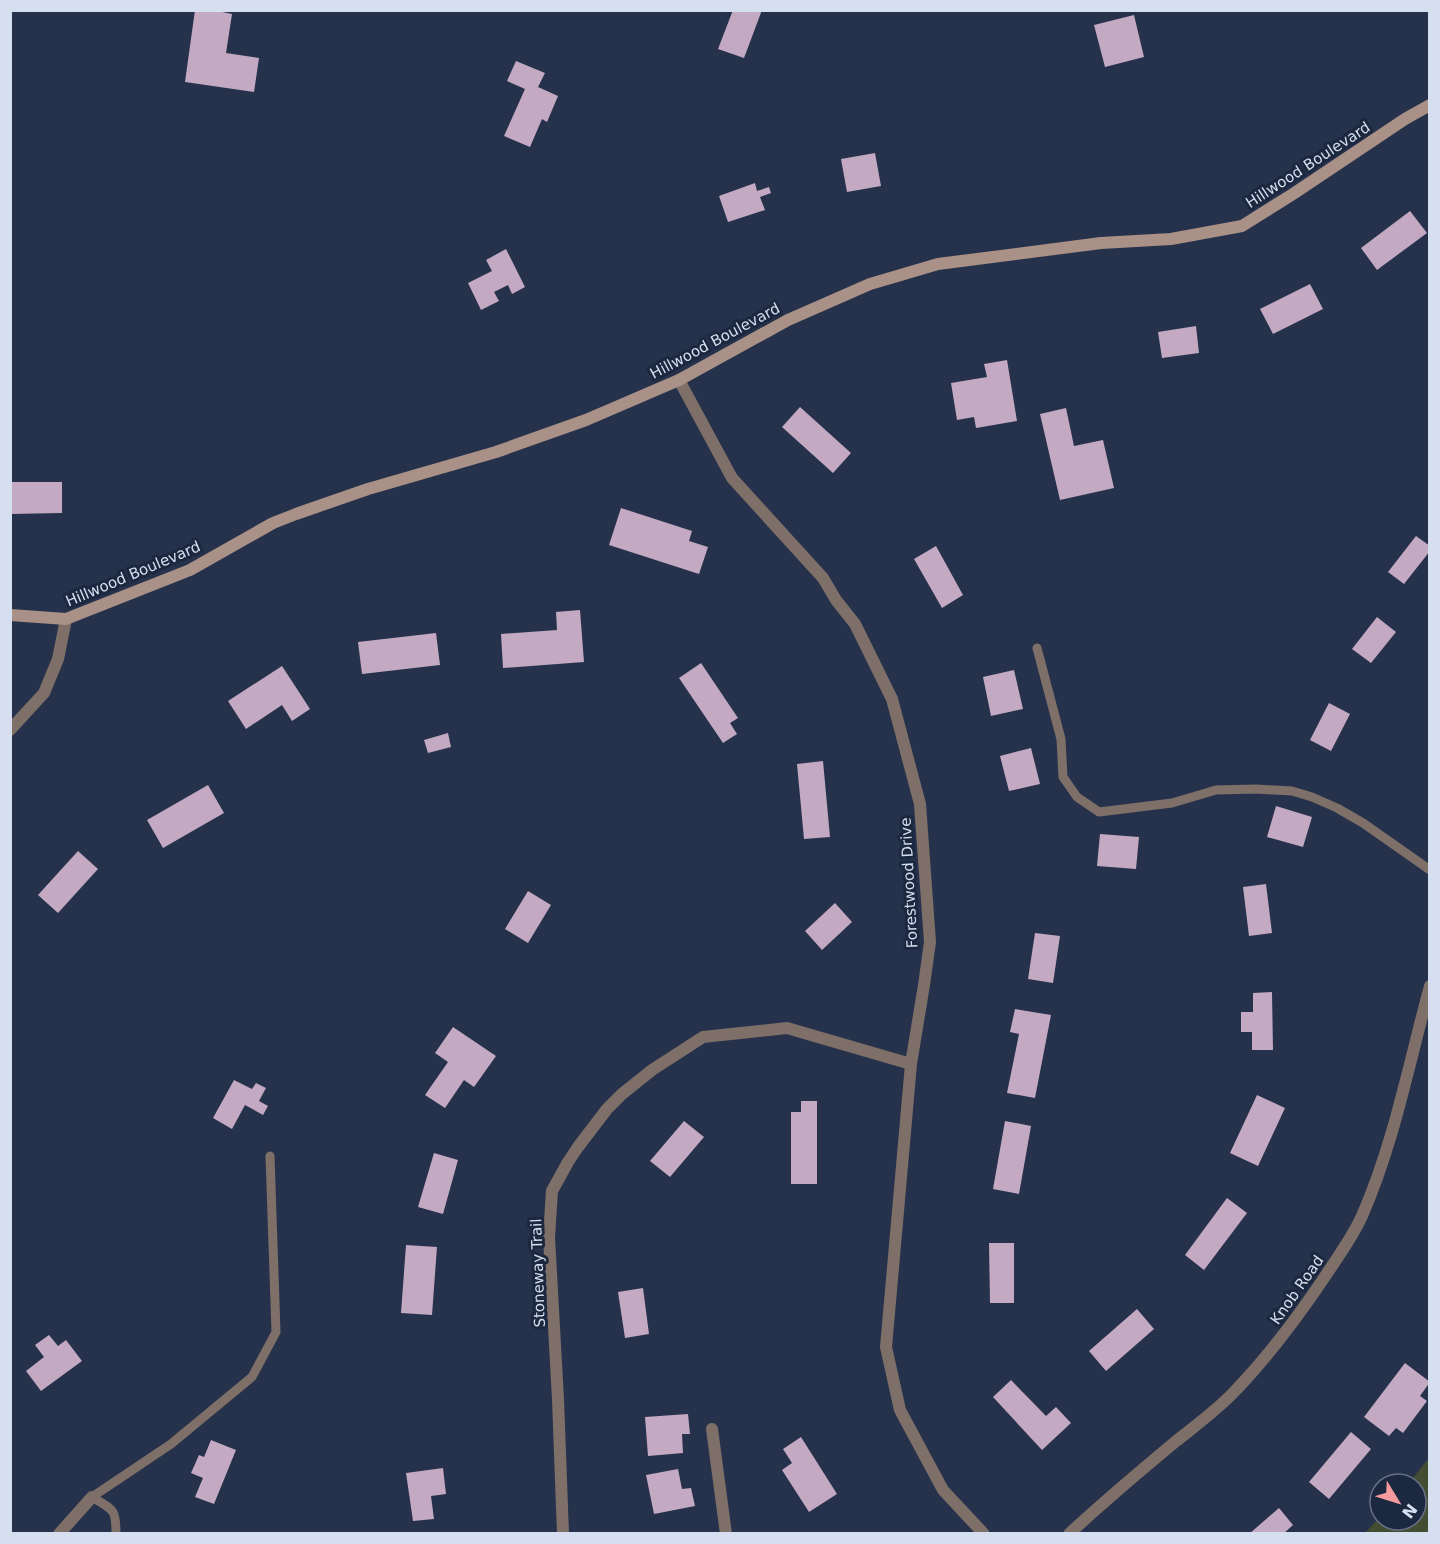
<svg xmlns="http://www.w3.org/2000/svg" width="1440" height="1544" viewBox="0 0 1440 1544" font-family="'DejaVu Sans',sans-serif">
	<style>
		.green { fill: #434d31 }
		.building { fill: #c4a9c3 }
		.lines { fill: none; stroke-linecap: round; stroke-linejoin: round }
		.lane { stroke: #7e6f69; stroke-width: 9 }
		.street { stroke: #7e6f69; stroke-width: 12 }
		.secondary { stroke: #a99187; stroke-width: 12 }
		.labels { text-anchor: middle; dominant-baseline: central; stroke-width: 6; stroke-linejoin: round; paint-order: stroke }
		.street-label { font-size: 15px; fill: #d6dfef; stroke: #1c2840 }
	</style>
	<rect width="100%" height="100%" fill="#26324b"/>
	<path class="green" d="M1429,1458V1533H1365L1380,1517V1520H1416V1484H1408Z"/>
	<path class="building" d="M195,10H213L232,14L226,53L259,58L254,92L185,82Z
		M733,10H762L744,58L718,49Z
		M1134,15L1144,57L1105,67L1094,25Z
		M516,61L545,73L538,87L558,96L547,122L542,119L530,147L504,136L525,89L507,81Z
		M875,153L881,186L847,192L841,159Z
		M755,183L757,191L769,187L771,193L760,197L765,210L728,222L719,196Z
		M1410,211L1427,233L1377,270L1361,248Z
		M506,249L525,287L512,294L508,285L494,292L499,301L481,310L468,283L492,271L486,260Z
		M1310,284L1323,309L1273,334L1260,309Z
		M1196,326L1199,353L1162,358L1158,332Z
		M1007,360L1017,421L976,428L974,417L957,420L951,383L987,377L984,364Z
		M800,407L851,453L833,473L782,427Z
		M1066,408L1074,446L1103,440L1114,488L1060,500L1040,414Z
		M10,482H62V513L10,514Z
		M621,508L692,531L689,541L708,547L699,574L609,545Z
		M1416,536L1430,546V551L1404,584L1388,572Z
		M936,546L963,595L942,608L914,559Z
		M580,610L584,662L503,668L501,634L557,630L556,612Z
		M1377,617L1396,632L1371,663L1352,649Z
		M436,633L440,665L362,674L358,642Z
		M701,663L738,718L730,723L737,734L723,743L679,678Z
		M282,666L310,709L292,721L282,705L246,729L228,701Z
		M1014,670L1023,709L991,716L983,677Z
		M1329,703L1350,714L1331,751L1310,740Z
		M448,733L451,747L428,753L424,740Z
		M1031,748L1040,784L1009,791L1000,756Z
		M823,761L830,837L804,839L797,764Z
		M208,785L224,813L163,848L147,820Z
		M1276,806L1312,817L1303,847L1267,837Z
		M1100,834L1139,837L1136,869L1097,866Z
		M78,851L98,869L58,913L38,895Z
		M1266,884L1272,933L1249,936L1243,887Z
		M528,891L551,905L528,943L505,929Z
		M835,903L852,922L822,950L805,931Z
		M1035,933L1060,936L1053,983L1028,979Z
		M1272,992L1273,1050H1252V1032H1241V1012H1253V993Z
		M1015,1009L1051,1015L1035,1098L1007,1093L1019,1034L1010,1032Z
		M453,1027L496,1056L474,1087L464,1080L445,1108L425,1095L448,1062L435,1053Z
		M234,1080L252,1089L256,1083L266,1088L259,1101L268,1106L263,1115L245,1105L232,1129L213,1118Z
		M1257,1095L1285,1108L1258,1166L1230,1153Z
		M801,1101H817V1184H791V1112H801Z
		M684,1121L704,1137L670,1177L650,1161Z
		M1005,1121L1031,1126L1019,1194L993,1189Z
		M434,1153L458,1160L443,1214L418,1207Z
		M1227,1198L1247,1213L1204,1270L1185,1255Z
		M989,1243H1014V1303H990Z
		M406,1245L437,1247L432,1315L401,1313Z
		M643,1288L649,1334L625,1338L618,1292Z
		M1137,1309L1154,1329L1106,1371L1089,1351Z
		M49,1335L58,1346L66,1340L82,1361L41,1391L26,1371L44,1357L35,1345Z
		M1405,1363L1430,1382L1420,1396L1427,1401L1403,1433L1396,1428L1389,1436L1364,1417Z
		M1011,1380L1046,1416L1056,1407L1071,1423L1042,1450L993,1397Z
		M688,1414L690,1434H682L683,1453L648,1456L645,1417Z
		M1351,1432L1371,1449L1329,1499L1309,1482Z
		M801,1437L837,1494L809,1512L782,1470L792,1463L783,1449Z
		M211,1440L236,1450L214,1504L195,1497L203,1478L191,1473L199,1455L204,1457Z
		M443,1468L446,1494L431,1496L434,1519L413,1521L406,1473Z
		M678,1469L682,1489L691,1488L695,1506L654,1514L646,1475Z
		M1279,1508L1293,1525L1283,1534H1249Z"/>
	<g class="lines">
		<path class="lane" d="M1037,648L1061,739L1063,777L1077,797L1099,812L1172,803L1216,790L1256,789L1292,791L1312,797L1337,808L1363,823L1430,870
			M116,1534C116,1508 113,1510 92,1497L171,1444L252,1377L276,1332L270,1156"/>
		<path class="street" d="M679,380L732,478L823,578L836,600L855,624L892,699L920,804L930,942L924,985L911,1064L886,1347L900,1410L943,1490L984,1534
			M10,730L44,693L58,659L66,619
			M712,1429L726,1534
			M59,1534L92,1497
			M563,1534L558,1399L549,1237L552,1191L568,1162L578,1147L607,1109L622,1094L652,1070L703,1037L787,1028L911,1064
			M1069,1534C1103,1502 1139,1472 1175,1442C1195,1426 1217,1410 1234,1392C1268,1357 1297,1318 1324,1278C1337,1258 1352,1238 1362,1216C1394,1143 1409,1063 1430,986"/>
		<path class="secondary" d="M10,615L66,619L190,570L273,523L296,514L368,489L496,452L586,420L679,380L788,320L870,284L938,264L1101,243L1171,239L1242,226L1293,194L1405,119L1430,105"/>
	</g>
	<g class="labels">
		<g class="street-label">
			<text transform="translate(1308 165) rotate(-33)">Hillwood Boulevard</text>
			<text transform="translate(715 341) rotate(-28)">Hillwood Boulevard</text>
			<text transform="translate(133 574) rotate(-23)">Hillwood Boulevard</text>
			<text transform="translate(909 883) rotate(-93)">Forestwood Drive</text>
			<text transform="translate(538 1273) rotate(-92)">Stoneway Trail</text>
			<text transform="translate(1297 1290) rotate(-55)">Knob Road</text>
		</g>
	</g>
	<rect width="1440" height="1544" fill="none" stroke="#d6dfef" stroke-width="24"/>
	<g transform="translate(1398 1502) rotate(128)"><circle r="28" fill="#1c2840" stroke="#667186" stroke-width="1.5"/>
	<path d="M0-4.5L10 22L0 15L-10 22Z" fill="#f59b9d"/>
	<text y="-9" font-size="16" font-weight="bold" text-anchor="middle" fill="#d6dfef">N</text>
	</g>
</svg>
